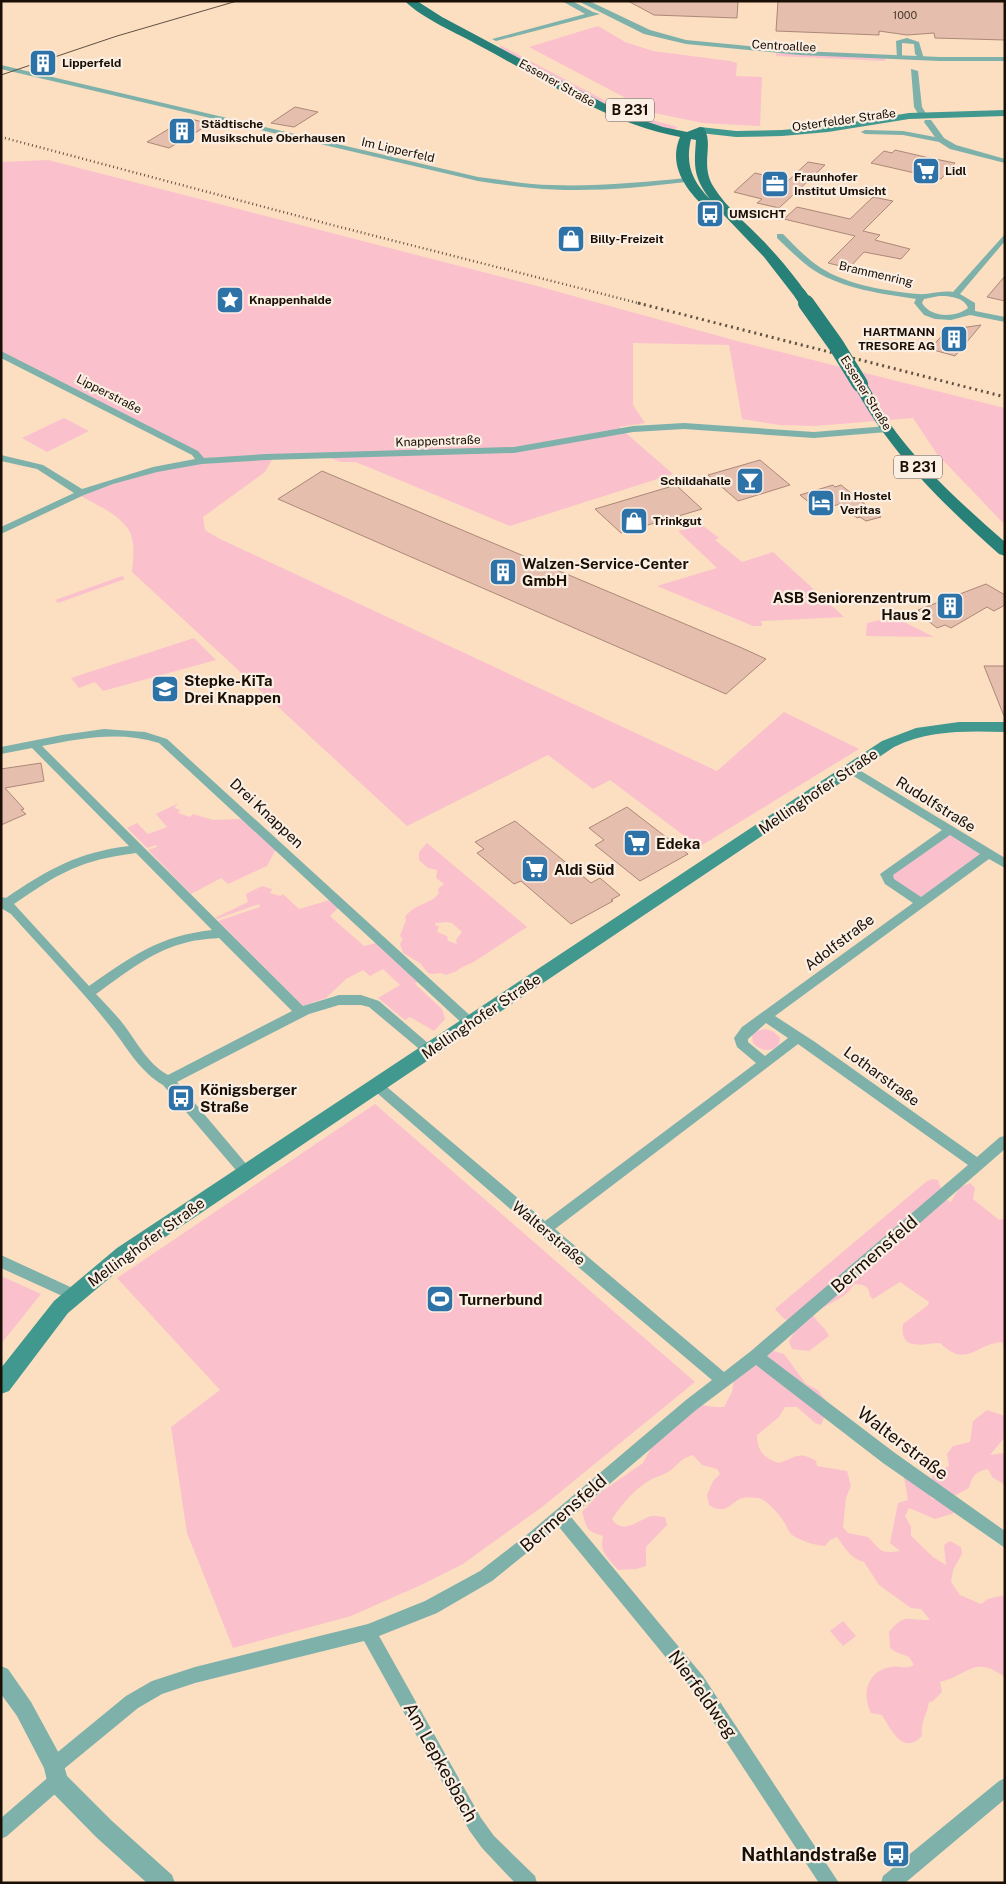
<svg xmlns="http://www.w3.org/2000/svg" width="1006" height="1884" viewBox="0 0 1006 1884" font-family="'Public Sans',sans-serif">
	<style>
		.green { fill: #fac1cd; fill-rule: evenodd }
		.building { fill: #e5bead; stroke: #ac8878 }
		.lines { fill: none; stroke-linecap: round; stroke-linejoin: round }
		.minor { fill: #7db1aa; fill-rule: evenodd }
		.tertiary { fill: #7db1aa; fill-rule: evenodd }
		.secondary { fill: #41988e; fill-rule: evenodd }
		.primary { fill: #278178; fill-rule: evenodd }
		.tram { stroke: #615141; stroke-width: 1 }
		.rail-far1 { stroke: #615141; stroke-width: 2.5; stroke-dasharray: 1 3; stroke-linecap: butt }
		.rail { stroke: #615141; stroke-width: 3; stroke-dasharray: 2 4; stroke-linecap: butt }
		.primary-bridge-far1 { stroke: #278178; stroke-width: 12 }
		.primary-bridge { stroke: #278178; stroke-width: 16 }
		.labels { text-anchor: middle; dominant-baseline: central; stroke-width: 4.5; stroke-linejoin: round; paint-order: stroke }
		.far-number-label { font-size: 11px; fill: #4c3b2f }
		.far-street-label { font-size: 12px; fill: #190f05; stroke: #fbeee3 }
		.far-poi-label { font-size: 12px; font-weight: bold; fill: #190f05; stroke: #fbeee3; text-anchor: start }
		.shield { fill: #fbeee3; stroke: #5d5248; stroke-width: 1 }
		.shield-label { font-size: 14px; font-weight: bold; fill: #190f05 }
		.poi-label { font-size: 15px; font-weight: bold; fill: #190f05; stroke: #fbeee3; text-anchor: start }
		.street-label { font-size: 15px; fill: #190f05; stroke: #fbeee3 }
		.near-street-label { font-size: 18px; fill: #190f05; stroke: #fbeee3 }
		.near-poi-label { font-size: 18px; font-weight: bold; fill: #190f05; stroke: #fbeee3; text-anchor: end }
	</style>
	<rect width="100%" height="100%" fill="#fcdec1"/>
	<path class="green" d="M598,26L625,42L653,51L730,61L737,63L736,76L762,77L760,126L703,123L654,113L529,47Z
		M500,45L619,108L652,120L678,127L672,130L624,115L501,49Z
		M776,53L885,58V61L776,56Z
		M48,160L537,286L737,341L1005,408V525L937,454L913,418L815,426L780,425L742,419L729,345L633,343V405L645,423L619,427L673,474L510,526L368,467L355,462H341L322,455L203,461L195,452L1,354V162Z
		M64,418L89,431L47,452L22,438Z
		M273,458L265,472L203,517L205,530L218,538L717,771L784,712L859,749L699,847L610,780L593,789L548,755L407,826L132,572C133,559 136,540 128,529C117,513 95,504 79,495L129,477L165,467Z
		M702,525L719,538L715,540L742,562L773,552L844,617L761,621L762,626H753L657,586L717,568L678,531Z
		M122,576L125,579L58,603L55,600Z
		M890,618L904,622L934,637L866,636L867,623Z
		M194,638L216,660L103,691L95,682L79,688L71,678Z
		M179,803L174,808L180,810L178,813L190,817L193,814L213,820L243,819L276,849L267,866L228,884L221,878L191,894L148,850L157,847L156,845L147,848L127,828L137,823L148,834L167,827L156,814Z
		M950,830L988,854L920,902L886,874Z
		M427,843L527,927L472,963L462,967L457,971L446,975L441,973L432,974L428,973L420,963L403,953L400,944L403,939L400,936L406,920L405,917C416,902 431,905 439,893L438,889L444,884L436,878L437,870L428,868L419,860V852ZM447,922L452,923L462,932L456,940L457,944L448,941L447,936L437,932L439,926H436L435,923Z
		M262,886L272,889L270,893L280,896L283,894L299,909L330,900L338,908L330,916L364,946L377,943L418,981L415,984L442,1009L445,1019L434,1031L410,1017L405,1020L378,998L400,985L383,969L370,976L363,970L346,979L326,998L303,1006L218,921L260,907L259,904L217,919L215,918L248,902L246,894Z
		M766,1029L774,1032L780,1038L779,1044C772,1053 761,1051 753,1043L752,1035L756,1031Z
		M375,1104L695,1382L542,1507L463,1564L423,1584L351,1616L233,1648L187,1533L171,1427L220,1390L117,1278Z
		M933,1179L938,1180L945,1199L951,1202L959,1188L970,1183L975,1188L973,1199L999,1220L1005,1218V1352L1002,1342C975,1344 967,1369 940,1343C925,1343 899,1353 903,1324L928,1305L929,1302L900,1282L873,1299L870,1296C868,1285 865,1285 854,1284C846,1300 825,1303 813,1315C818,1324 826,1328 829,1336L809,1351L792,1349L789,1341L798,1326L783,1318L775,1309L927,1181Z
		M1,1276L41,1294L1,1344Z
		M771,1350L784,1354L806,1384L818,1390L829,1405L821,1425L815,1423L797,1407H785L779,1417L757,1435C757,1450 763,1458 779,1463C795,1458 799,1450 816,1461L817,1466L847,1471L851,1486L846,1498L843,1527L848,1533L868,1537C882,1551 879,1554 900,1551L890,1543L898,1503L908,1500L904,1477L928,1492L932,1499L939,1500L932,1480V1474L949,1466L947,1454L953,1446L970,1442L973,1421L987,1410L1005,1416V1437L990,1455L1005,1453V1485L992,1477L988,1469C976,1471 972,1476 969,1488L954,1496V1513L935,1519L909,1508L905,1516L911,1527V1536L933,1557L946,1565L944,1545L950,1541L961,1547L962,1554L953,1570L951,1582L960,1595L981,1604L988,1599L1005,1595V1677C973,1655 971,1674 940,1682L942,1692L933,1701L929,1702C927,1715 920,1723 922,1736C903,1756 891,1730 882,1715L871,1713C861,1694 868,1670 891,1667C900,1665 905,1670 914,1665L909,1657L896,1652L890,1648L889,1632C905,1612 909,1621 930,1620L921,1609L911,1608L879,1585L864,1562C851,1559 845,1548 837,1537L830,1540L825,1546C813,1545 802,1541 792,1535C788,1532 787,1526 784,1522C780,1515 767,1500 759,1498C755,1498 747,1497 743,1498C733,1499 728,1517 709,1505L707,1495L713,1481L720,1474L717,1469L702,1465L693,1455C680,1459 680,1463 671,1470C665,1475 657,1476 650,1480C635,1489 622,1504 612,1519C623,1536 639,1519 652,1516C656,1515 661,1517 665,1517L667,1525L646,1547V1566L636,1569L618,1570C608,1558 599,1552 603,1536C584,1530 588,1529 582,1512L601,1492L643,1463L652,1446L691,1405C703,1404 712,1408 724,1407L732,1392L734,1379Z
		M843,1621L856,1636L843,1646L830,1631Z"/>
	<path class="building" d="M628,1H738L737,18L654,15Z
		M778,1H1005V40L935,38L934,33L907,35L879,31V35L776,31Z
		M295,107L318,112L294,127L271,123Z
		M187,118L210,124L169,148L147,142Z
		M895,150L925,157L955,163L941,179L871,163L884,151L892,153Z
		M808,162L825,165L779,208L757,203L762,199L734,192L755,173L788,181Z
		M873,197L893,201L863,231L880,235L875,240L910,249L901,259L864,252L849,268L828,263L855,236L784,219L797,207L850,219Z
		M1005,276V301L987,297Z
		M981,325L955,356L930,349L947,330Z
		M760,460L790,485L738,501L708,475Z
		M322,471L742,648L766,659L726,694L278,499Z
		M676,485L702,509L621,533L595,509Z
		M833,485L835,487L841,485L881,517L866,521L860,517L857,518L840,504L823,509L816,508L800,495Z
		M986,584L1005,595V605L994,611L987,607L951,628L945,625L937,628L922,616L925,615L918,610Z
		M984,666H1005V716H1004Z
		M41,763L44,781L5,788L24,809L21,810L26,814L1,825V769Z
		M627,807L688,854L640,881L595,845L604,840L589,828Z
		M515,821L591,883L600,878L620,895L611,900L613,901L571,924L521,881L514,884L477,853L484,849L475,842Z"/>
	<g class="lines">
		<path class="minor" d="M907,38L919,42L924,59H920L915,54L914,44L902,43V57L897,58L896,41Z
			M1,65L478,177C496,179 514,182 532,184C583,188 635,183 686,178L690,180L686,182C635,188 583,193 532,188C514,186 496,184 478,181L1,69Z
			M925,120H931L944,138L956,145L1005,159V163L950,149L939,142L903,135L865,134L861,132L865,130L903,131L935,137L924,122Z
			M777,234H783C795,246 807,259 821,268C848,285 886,291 918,294C930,295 940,290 953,292L1005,234V241L960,294L975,303V311L1005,317V322L970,315L951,320L935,319L924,315L914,303L916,299C883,294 844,289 815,271C801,262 789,249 777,238ZM939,296C949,296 964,297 968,308C955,318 931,318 922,303L924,299Z
			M1,351L198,451L204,458L266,454L514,447L633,426L684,423L814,432L887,426L892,429L887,432L814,438L684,429L633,432L514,453L266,460L202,464L157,472L113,484L84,495L1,534V527L74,493L37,469L1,461V455L43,465L82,489L153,467L195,459L192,455L1,358Z
			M104,729L145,732L167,739L475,1020L477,1023L475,1026H465L159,743C120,731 82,738 42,746L303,1006L339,995H361L379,1001L436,1050L434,1053H424L369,1007L361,1005H339L309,1014L177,1082L253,1172L251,1176L246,1177L241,1176L163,1085C139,1071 127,1047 110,1026C79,987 44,951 11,914L1,908V897L6,898C47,870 78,852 129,846L32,748L1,754V747L62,735ZM136,853L212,930C159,936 132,956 89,986L14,904C59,873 80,860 136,853ZM219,938L292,1011L168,1075C146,1063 135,1038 120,1020C112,1011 104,1002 96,994C123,975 149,953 181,944C193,940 206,939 219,938Z
			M851,765L1005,858V868L989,859L775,1016L815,1042L977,1157L1000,1137L1005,1136V1149L767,1356L895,1453L1005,1531V1548L883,1463L756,1365L696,1410L571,1517L703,1676L839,1883H819L691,1688L559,1527L492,1581L437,1613L379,1636L481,1818L494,1836L535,1876L537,1883H515L482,1848L469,1830L364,1641L195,1683L162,1694L138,1708L59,1773L63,1775L66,1781L63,1787L7,1836L1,1839V1818L52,1774L48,1772L45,1766L48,1760L126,1696L152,1681L195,1667L368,1624L425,1601L480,1571L529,1533L686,1400L712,1380L539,1234L369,1086L371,1082H381L545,1221L756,1063L737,1047L734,1038L742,1027L913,903L885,884L880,874L942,830L847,772L845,769ZM950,835L980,854L921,897L894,879L893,875ZM766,1023L788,1038L765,1056L748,1042V1039ZM798,1044L968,1165L751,1351L724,1372L555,1229Z
			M1,1255L79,1291L81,1295L79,1299L74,1301L69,1299L1,1268Z
			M1005,1778V1799L905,1883H881L883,1876L999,1781Z"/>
		<path class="tertiary" d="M562,1H572L593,12L600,14L496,41L492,39L585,14Z
			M578,1H589L650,30L686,40L800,51L940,57H1005V61H940L800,55L686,44L644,34Z
			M911,69L918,71L922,107L927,115L926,117H920L914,107Z
			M1,1666L8,1669L31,1702L62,1759L67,1776L112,1821L172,1875L175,1883H147L96,1837L49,1789L44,1768L17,1716L1,1694Z"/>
		<path class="secondary" d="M1005,110V116L909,119L828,132L782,136L736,137L700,133L695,130L700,127L736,131L782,130L828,126L909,113Z
			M959,722H1005V732C966,731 929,730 894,747L131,1260L68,1313L9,1391L1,1394V1368L54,1301L117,1248L882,741L916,728Z"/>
		<path class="primary" d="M405,1H417L442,17L624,114L663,127L687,132L700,127L704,128C714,145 700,164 713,186C727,209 750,226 768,246C782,261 795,277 807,294L805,297H795L764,257L719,210L714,213L710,212C688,193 667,167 680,137C609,124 544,80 480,46C459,34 421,18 405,1ZM691,139L696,140C694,166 693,177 710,199C692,181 685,164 691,139Z
			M860,380L865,381C874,394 879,408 888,421C920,467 963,505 1005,542V556L999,554C943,504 889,452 853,384L855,381Z"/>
		<path class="tram" d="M1,75L117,36L237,1"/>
		<path class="rail-far1" d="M1,137L332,225L642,304"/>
		<path class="rail" d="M638,303L1005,397"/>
		<path class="primary-bridge-far1" d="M800,294L807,304"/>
		<path class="primary-bridge" d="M806,303L836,345L860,384"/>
	</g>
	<defs>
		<g id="building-square" transform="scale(1.4375)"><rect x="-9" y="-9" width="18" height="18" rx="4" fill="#2e73a8" stroke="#fbeee3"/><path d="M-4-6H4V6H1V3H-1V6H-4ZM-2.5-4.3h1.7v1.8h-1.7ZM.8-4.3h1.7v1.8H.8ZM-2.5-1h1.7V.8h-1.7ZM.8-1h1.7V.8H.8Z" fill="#fff"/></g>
		<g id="supermarket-square" transform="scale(1.4375)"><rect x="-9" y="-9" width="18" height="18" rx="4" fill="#2e73a8" stroke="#fbeee3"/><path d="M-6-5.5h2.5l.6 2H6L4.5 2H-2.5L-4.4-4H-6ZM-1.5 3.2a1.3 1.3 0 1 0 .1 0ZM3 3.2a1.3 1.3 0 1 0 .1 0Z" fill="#fff"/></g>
		<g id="office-square" transform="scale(1.4375)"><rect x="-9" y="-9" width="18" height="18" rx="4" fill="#2e73a8" stroke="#fbeee3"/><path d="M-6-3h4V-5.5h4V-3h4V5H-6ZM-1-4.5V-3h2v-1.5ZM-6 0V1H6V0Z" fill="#fff"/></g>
		<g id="bus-square" transform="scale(1.4375)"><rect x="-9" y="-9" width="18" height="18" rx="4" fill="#2e73a8" stroke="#fbeee3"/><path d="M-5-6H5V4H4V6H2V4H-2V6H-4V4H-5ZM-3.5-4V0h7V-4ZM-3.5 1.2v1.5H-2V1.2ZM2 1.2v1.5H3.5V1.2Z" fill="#fff"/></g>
		<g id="shop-square" transform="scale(1.4375)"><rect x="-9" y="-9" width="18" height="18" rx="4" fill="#2e73a8" stroke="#fbeee3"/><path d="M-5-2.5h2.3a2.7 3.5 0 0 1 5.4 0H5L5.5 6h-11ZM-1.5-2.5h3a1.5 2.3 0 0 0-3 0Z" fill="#fff"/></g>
		<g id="sight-square" transform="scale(1.4375)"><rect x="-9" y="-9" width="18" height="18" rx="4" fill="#2e73a8" stroke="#fbeee3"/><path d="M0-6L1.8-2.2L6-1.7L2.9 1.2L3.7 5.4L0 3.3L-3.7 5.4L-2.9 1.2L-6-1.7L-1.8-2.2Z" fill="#fff"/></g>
		<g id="bar-square" transform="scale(1.4375)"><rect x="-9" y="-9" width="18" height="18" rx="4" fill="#2e73a8" stroke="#fbeee3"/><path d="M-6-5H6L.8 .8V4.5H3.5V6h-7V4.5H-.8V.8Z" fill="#fff"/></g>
		<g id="hotel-square" transform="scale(1.4375)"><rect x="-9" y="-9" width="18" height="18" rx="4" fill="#2e73a8" stroke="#fbeee3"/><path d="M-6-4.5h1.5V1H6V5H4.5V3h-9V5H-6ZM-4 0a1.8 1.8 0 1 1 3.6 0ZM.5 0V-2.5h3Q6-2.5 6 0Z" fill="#fff"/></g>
		<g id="school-square" transform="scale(1.4375)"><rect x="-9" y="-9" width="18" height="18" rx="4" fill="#2e73a8" stroke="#fbeee3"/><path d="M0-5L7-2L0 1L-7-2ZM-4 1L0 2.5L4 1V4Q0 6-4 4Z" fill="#fff"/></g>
		<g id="stadium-square" transform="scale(1.4375)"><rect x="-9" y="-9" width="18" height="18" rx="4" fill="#2e73a8" stroke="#fbeee3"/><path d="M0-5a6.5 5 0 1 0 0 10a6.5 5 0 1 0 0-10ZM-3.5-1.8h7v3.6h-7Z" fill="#fff"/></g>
	</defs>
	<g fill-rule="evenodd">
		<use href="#building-square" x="43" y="63"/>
		<use href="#building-square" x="182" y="131"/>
		<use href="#supermarket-square" x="926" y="171"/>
		<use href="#office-square" x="775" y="184"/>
		<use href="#bus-square" x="710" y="214"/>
		<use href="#shop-square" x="571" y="239"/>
		<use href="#sight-square" x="230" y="300"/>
		<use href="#building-square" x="954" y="339"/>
		<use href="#bar-square" x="750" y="481"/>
		<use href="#hotel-square" x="821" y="503"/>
		<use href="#shop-square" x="634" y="521"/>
		<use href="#building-square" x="503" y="572"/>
		<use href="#building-square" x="950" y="606"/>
		<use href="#school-square" x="165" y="689"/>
		<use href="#supermarket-square" x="637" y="843"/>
		<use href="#supermarket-square" x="535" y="869"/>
		<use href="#bus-square" x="181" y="1098"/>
		<use href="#stadium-square" x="440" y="1299"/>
		<use href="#bus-square" x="896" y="1854"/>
	</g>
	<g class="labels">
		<g class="far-number-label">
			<text x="905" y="15">1000</text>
		</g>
		<g class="far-street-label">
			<text transform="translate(784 46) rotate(3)">Centroallee</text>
			<text transform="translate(557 83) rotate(29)">Essener Straße</text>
			<text transform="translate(844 120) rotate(-8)">Osterfelder Straße</text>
			<text transform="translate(398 150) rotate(13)">Im Lipperfeld</text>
			<text transform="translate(876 274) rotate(13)">Brammenring</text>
			<text transform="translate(866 393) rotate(58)">Essener Straße</text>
			<text transform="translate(109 394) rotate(27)">Lipperstraße</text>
			<text transform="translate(438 441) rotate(-2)">Knappenstraße</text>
		</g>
		<g class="far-poi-label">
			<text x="62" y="63">Lipperfeld</text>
			<text x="201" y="124">Städtische<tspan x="201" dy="14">Musikschule Oberhausen</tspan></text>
			<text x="945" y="171">Lidl</text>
			<text x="794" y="177">Fraunhofer<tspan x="794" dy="14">Institut Umsicht</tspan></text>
			<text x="729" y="214">UMSICHT</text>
			<text x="590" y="239">Billy-Freizeit</text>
			<text x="249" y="300">Knappenhalde</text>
			<text x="935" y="332" text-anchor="end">HARTMANN<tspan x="935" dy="14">TRESORE AG</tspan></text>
			<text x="731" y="481" text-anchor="end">Schildahalle</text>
			<text x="840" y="496">In Hostel<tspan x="840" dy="14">Veritas</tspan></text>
			<text x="653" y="521">Trinkgut</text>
		</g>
		<g class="shield">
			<rect x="606" y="98.5" width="48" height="23" rx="4"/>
			<rect x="894" y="455.5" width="48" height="23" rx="4"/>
		</g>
		<g class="shield-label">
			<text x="630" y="110">B 231</text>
			<text x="918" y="467">B 231</text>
		</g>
		<g class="poi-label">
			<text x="522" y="563">Walzen-Service-Center<tspan x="522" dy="17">GmbH</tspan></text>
			<text x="931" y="597" text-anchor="end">ASB Seniorenzentrum<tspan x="931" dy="17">Haus 2</tspan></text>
			<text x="184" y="680">Stepke-KiTa<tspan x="184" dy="17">Drei Knappen</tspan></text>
			<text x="656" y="843">Edeka</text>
			<text x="554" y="869">Aldi Süd</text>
			<text x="200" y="1089">Königsberger<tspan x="200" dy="17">Straße</tspan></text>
			<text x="459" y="1299">Turnerbund</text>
		</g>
		<g class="street-label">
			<text transform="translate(818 791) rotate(-34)">Mellinghofer Straße</text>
			<text transform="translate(936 804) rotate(32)">Rudolfstraße</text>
			<text transform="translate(267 813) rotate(43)">Drei Knappen</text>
			<text transform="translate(839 942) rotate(-37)">Adolfstraße</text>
			<text transform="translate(481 1016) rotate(-34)">Mellinghofer Straße</text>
			<text transform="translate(882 1076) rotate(36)">Lotharstraße</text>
			<text transform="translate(549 1233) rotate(40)">Walterstraße</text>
			<text transform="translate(146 1242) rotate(-36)">Mellinghofer Straße</text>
		</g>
		<g class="near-street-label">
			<text transform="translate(874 1254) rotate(-41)">Bermensfeld</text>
			<text transform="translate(903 1443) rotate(37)">Walterstraße</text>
			<text transform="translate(563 1513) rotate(-41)">Bermensfeld</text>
			<text transform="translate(703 1694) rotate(54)">Nierfeldweg</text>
			<text transform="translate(441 1762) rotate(61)">Am Lepkesbach</text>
		</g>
		<g class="near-poi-label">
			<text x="877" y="1854">Nathlandstraße</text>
		</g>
	</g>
	<rect width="1006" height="1884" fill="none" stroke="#190f05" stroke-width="5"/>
</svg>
